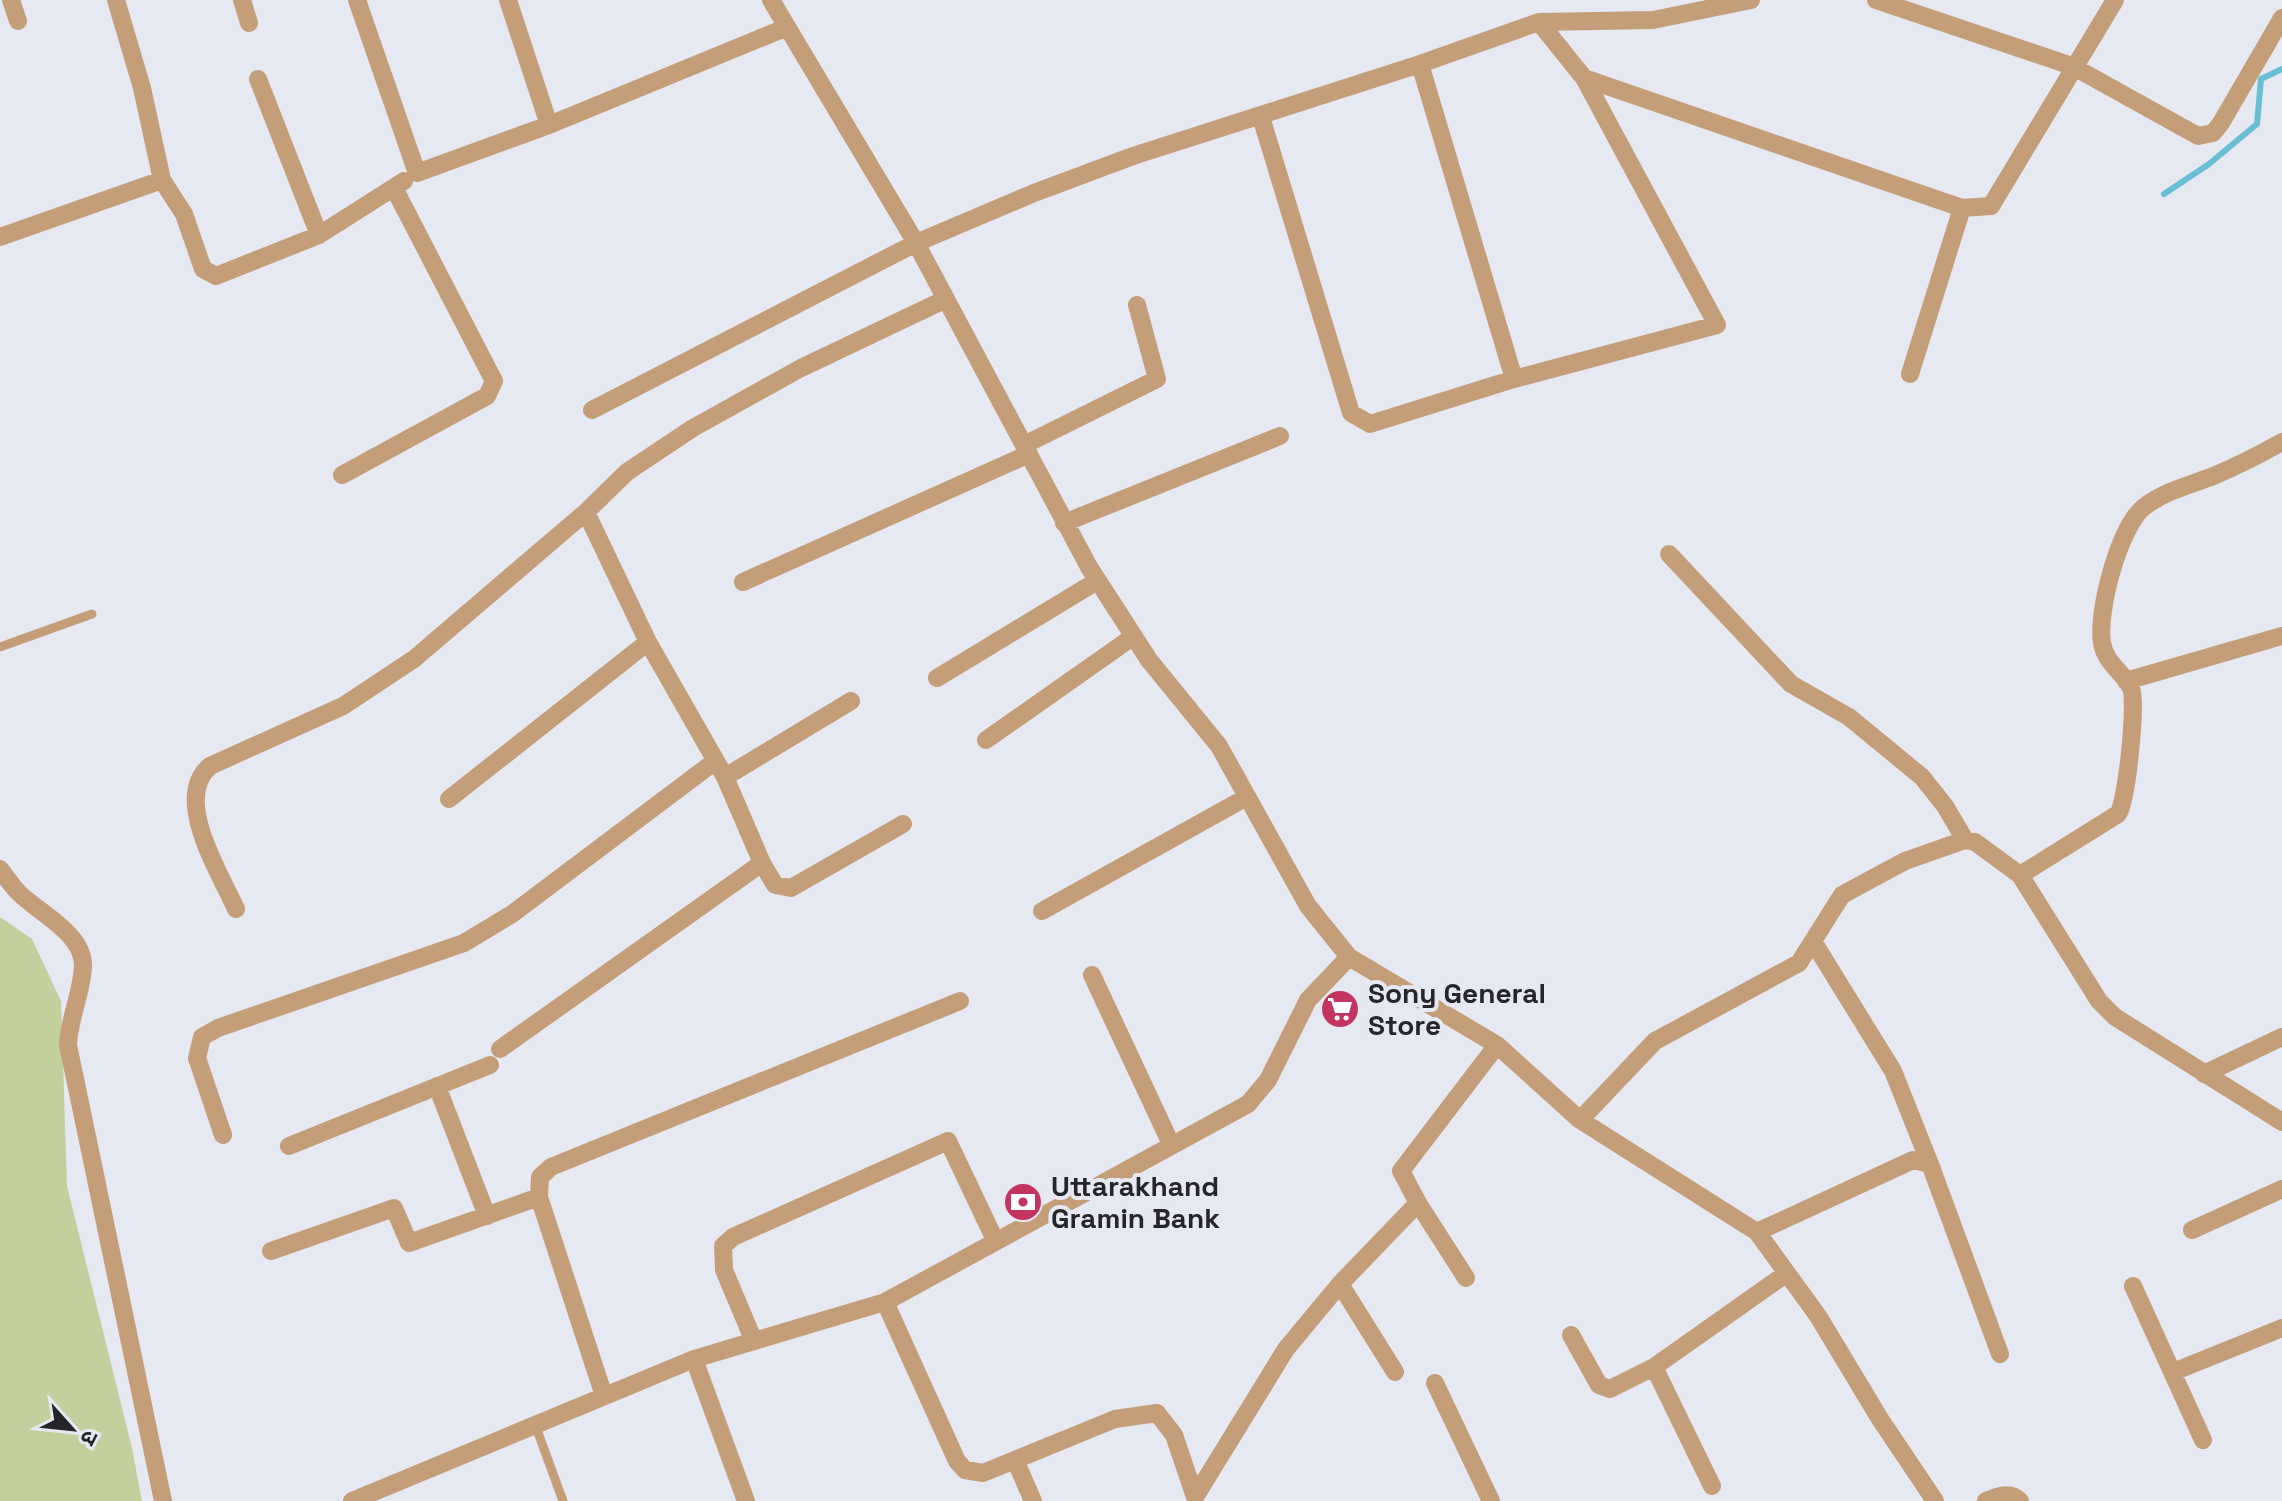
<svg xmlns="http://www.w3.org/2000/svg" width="2282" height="1501" viewBox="0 0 2282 1501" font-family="'Space Grotesk','Noto Sans Devanagari',sans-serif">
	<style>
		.green { fill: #c3d09e }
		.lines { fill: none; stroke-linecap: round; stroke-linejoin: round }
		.stream { stroke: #68bed2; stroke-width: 6 }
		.service { stroke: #c39e79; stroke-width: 9 }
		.minor { stroke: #c39e79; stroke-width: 18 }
		.labels { text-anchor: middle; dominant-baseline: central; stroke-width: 8; stroke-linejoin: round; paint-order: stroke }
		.poi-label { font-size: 28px; font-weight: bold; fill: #26262a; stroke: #e6e8f2; text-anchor: start }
	</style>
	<rect width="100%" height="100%" fill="#e6e8f2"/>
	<path class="green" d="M0,917L32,939L61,1001L67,1186L132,1448L142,1501H0Z"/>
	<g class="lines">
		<path class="stream" d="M2164,194L2209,164L2257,124L2261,79L2282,69"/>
		<path class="service" d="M0,647L92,614
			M536,1427L563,1501"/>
		<path class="minor" d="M11,0L18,21
			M242,0L249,23
			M357,0L417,173L549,125L785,28
			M508,0L549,125
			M771,0L916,243L1089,567L1149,660L1219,746L1308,906L1349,957L1497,1045L1580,1120L1757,1232L1818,1316L1880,1419L1935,1501
			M1876,0L2072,66L2198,136L2213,133L2221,123L2282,18
			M1539,22L1584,78L1962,208L1991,206L2115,0
			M258,79L319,235
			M1261,117L1351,413L1370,424L1514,379L1420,64
			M162,180L184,214L203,269L216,276L319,235L404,181
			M0,237L162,180L142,88L116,0
			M1910,374L1962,208
			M1514,379L1717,325L1584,78
			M592,410L916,243L1034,193L1133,156L1420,64L1539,22L1653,20L1751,0
			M1024,445L1157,379L1137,305
			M342,475L487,396L494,381L394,188
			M1064,523L1280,436
			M1669,554L1791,684L1849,717L1922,777L1945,806L1965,840
			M743,582L1029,454
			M937,678L1097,581
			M2126,681L2282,636
			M986,740L1134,636
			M725,777L851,701
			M449,799L648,642
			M762,863L775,885L791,888L903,824
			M0,869C6,877 12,886 19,893C39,913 84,934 83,966C82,993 69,1018 68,1045L163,1501
			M2020,875L2118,814C2127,801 2137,702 2131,688C2122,671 2106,664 2102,643C2097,611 2119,527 2144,507C2163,492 2189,485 2211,477C2235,467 2259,455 2282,442
			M236,909C220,873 172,798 210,766L343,706L414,659L586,512L627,472L693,428L801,368L944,300
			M1042,911L1247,797
			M1814,943L1893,1071L1930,1164
			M1092,975L1171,1144
			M500,1049L762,863L725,777L648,642L586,512
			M2204,1074L2282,1037
			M437,1086L487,1216
			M1580,1120L1655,1041L1799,963L1842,895L1905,861L1965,840L1975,842L2020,875L2099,1001L2115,1017L2282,1122
			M223,1135L197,1058L202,1037L218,1028L464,943L512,914L714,762
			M289,1146L490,1065
			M1418,1203L1466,1278
			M2192,1230L2282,1189
			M1757,1232L1913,1160L1930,1164L2000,1354
			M271,1251L394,1208L409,1243L539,1197
			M2133,1286L2203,1440
			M885,1302L957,1461L965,1470L983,1473L1115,1419L1157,1413L1174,1435L1195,1497L1286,1349L1340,1284
			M1571,1335L1599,1385L1610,1389L1654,1367L1787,1273
			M753,1339L724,1270L723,1246L733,1237L948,1141L995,1240
			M1654,1367L1712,1486
			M1395,1372L1340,1284L1418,1203L1401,1171L1497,1045
			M2173,1372L2282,1328
			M1435,1383L1491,1501
			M604,1396L539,1197L540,1177L551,1167L960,1001
			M1016,1462L1033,1501
			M352,1501L694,1359
			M746,1501L694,1359L885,1302L1248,1104L1268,1080L1308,1000L1349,957
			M1986,1501C1997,1496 2010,1491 2020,1501"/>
	</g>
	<defs>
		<g id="supermarket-disc" transform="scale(2)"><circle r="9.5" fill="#c33560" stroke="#e6e8f2"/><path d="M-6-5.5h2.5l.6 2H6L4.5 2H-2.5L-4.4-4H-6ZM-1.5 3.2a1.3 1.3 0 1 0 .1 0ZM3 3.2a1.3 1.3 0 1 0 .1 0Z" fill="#fff"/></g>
		<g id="bank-disc" transform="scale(2)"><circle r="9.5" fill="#c33560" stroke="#e6e8f2"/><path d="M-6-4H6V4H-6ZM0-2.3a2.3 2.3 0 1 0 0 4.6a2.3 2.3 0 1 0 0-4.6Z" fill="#fff"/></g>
	</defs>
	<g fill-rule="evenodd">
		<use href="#supermarket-disc" x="1340" y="1009"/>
		<use href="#bank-disc" x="1023" y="1202"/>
	</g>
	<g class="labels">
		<g class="poi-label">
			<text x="1368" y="993">Sony General<tspan x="1368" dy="32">Store</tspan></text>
			<text x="1051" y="1186">Uttarakhand<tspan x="1051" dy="32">Gramin Bank</tspan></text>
		</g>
	</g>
	<g transform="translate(72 1429) rotate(117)" stroke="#e6e8f2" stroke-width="6" paint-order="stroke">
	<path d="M0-6L14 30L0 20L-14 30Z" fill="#26262a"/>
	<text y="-12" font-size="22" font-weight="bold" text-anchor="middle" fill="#26262a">उ</text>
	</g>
</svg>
